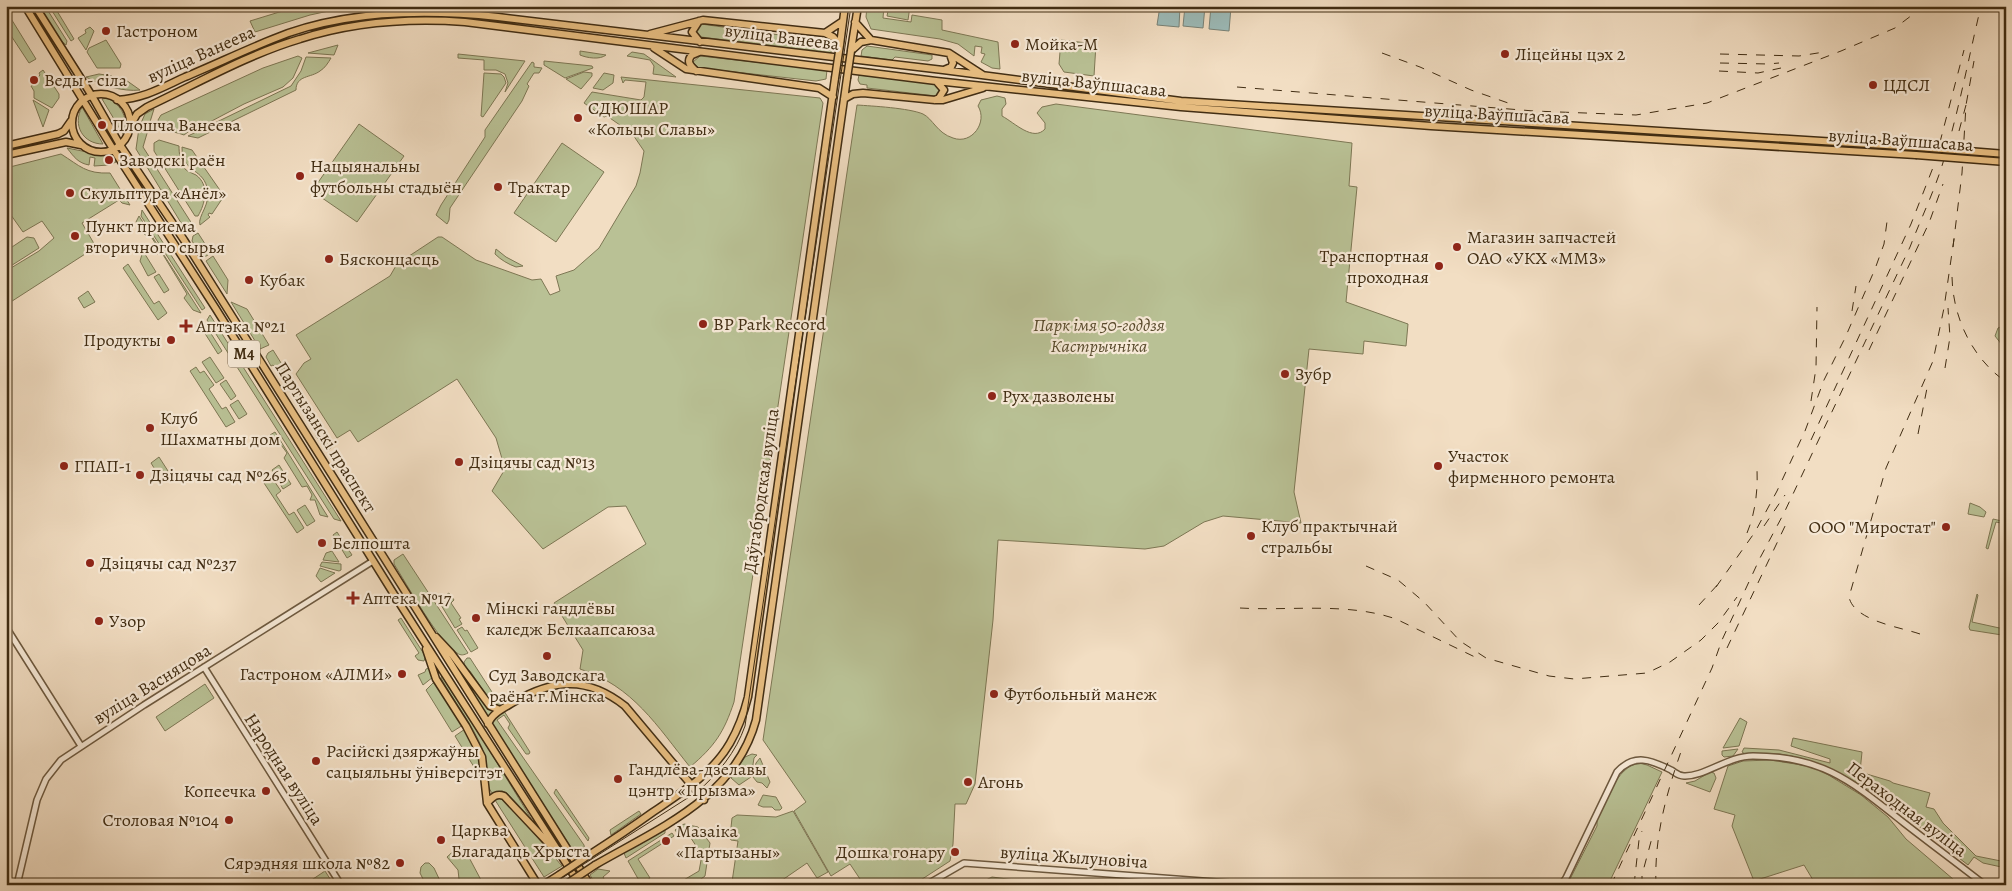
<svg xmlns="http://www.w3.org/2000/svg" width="2012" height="891" viewBox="0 0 2012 891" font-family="Alegreya,serif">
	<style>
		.green { fill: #b9c195; stroke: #7d7754 }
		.water { fill: #9cbbb9; stroke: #788277 }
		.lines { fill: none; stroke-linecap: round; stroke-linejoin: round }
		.tertiary-casing { stroke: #6d593f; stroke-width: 8 }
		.primary-casing { stroke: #412d13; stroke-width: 9 }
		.tertiary { stroke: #f7ead8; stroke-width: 5 }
		.primary { stroke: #e9bf82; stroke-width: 6 }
		.tram { stroke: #412d13; stroke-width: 1 }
		.rail { stroke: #412d13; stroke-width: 1; stroke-dasharray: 9 9; stroke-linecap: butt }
		.primary-bridge-casing { stroke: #412d13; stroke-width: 9; stroke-linecap: butt }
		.primary-bridge { stroke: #e9bf82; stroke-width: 6 }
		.poi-dot { fill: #8f2418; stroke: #f7ead8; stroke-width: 2 }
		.labels { text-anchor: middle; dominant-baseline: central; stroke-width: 4.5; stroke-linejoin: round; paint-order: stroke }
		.shield { fill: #f7ead8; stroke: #78664e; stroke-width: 1 }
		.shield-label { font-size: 16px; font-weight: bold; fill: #412d13 }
		.poi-label { font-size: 18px; fill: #412d13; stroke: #f7ead8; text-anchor: start }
		.street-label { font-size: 18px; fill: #412d13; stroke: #f7ead8 }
		.park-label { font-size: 18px; font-style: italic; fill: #594b2d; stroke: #f7ead8 }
	</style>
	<rect width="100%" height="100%" fill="#f2dec3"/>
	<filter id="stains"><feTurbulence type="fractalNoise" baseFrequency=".004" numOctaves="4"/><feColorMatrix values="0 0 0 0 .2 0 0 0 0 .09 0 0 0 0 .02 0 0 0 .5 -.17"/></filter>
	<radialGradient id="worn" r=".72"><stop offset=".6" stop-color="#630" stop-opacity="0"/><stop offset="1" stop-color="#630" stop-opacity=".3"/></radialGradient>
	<path class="green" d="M39,6H45L67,41L66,45L59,39Z
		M49,6H54L74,39L71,41Z
		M299,6H352L310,15L255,32L250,21Z
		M867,6H884L883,18L911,22L912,15L942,20V30L998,42L1000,69L992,68L981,62L985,54L981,53L982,47L975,46L974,56L958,44L940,39L871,29L866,17Z
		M889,6H910L908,20L887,16Z
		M10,17L36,59L29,63L6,28V20Z
		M701,24L830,42L832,47L831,53L701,37L695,32L696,28Z
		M90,27L94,31L86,50L78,38L86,33L85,30Z
		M106,40L121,64L120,68H97L87,52L89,48Z
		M1061,40L1096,44L1094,76L1064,72L1059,64Z
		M338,45L334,55L308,53Z
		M867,46L932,55V59L928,61L895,57L892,60L861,56L862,50Z
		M580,51L606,55C600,60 587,58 580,55Z
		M632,52L644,54L676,77L653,74L654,66L650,60L627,56Z
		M458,54L525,61L505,92L508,83L505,74L496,70H484V60L458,58Z
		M298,56L302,58L293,78L283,87L244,104L206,124L192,129L184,135C177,132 160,131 158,120L161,115L263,68Z
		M700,56L827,70L826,79L816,81L699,68L693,62Z
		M306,57L331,58C328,63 325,68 320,71C311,78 296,75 296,90L198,138L188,136L291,86L301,71Z
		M544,61L592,66L593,68L565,78L544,65Z
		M532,62L534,63V67L542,68L539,73H534L527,84L529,86L522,101L450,208L449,220L447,224L436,215L441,205L485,137V130Z
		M43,70L59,94V98L52,108L34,98V91L31,86L35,84L34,81L40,75L39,73Z
		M584,72L592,73V76L581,89L566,79Z
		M484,73L501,74L504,77L506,83L483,117L481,116Z
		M604,73L614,75L613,83L603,90L593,88Z
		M99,74L112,76L111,82L115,83L117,77L123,78L140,90C123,92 100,85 86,77Z
		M859,75L937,84L940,88V93L936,96L867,88V85L860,84L858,80Z
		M621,77L820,98L823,103L734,702C724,732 715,746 690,767C657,726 633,686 580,669L583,650L554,603L646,544L626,506L608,507L543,549L492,491L505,469L496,438L457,379L358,442L350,430L337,438L296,374L304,363L311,359L296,335L390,276L397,264L438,237H442L476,260L532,280L541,279L550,295L560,291L556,276L574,270L599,248L636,186L640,173L644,151L629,129L627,130L607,116L604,117L584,103L592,92L641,100L644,97L646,82L625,80L623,83Z
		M997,96L1005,98L1006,104L1002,109V116C1015,123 1033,142 1045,129V123L1037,113L1042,107L1056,104L1352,143L1349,186L1357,187L1346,302L1408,324L1406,346L1364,341L1363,354L1309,349L1294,492L1301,523L1223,516L1204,522L1164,546L1145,549L998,540L993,620L975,784L966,804H955L953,844L950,861L913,885H864L850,864L831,876L794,811L806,802L763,740L857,105C872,106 909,108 923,114C933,119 937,133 953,138C972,145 988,122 978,106L981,100Z
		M107,98C122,105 129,119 123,134L102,99Z
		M33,100L49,110L43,127Z
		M82,107L103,144C83,144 72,125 82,107Z
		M154,109L149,125L141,123L145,114Z
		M359,124L404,156L357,222L312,191Z
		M139,128L148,130L143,147L194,227L186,231L136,149Z
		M159,140L179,146C179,153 180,163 185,169C188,172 192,173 196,175C210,185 205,204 198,216H195L154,151V143Z
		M562,143L604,172L556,242L514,213Z
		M182,147L192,150L224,196L212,214L209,213L208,215L210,217L200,225C197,216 212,204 207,187C201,167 182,173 182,147Z
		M67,148L107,156L116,162L109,165L94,166L95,158L90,157L89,165C78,163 74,157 67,148Z
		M61,154C80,166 86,174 110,173L130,205L122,203L119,200L82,223L96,247L6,305V271L39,251L54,238L42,221L23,232L6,208V168Z
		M142,210L205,308L202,310L141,216Z
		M139,216L201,313L193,310L184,298L187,294L162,253L157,254L155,250L157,246L150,235H145L136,222Z
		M198,233L211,253L203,258L192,241L193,236Z
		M27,237L34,238L39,248L6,269V251Z
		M496,249L506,257L523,266L516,267C508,264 501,260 495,254Z
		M143,251L156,272L148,276L140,261Z
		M213,256L228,280L227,294L206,261Z
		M128,264L154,304L159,301L167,313L158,320L123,268Z
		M159,274L169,290L164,293L154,277Z
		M88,291L95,302L84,308L78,298Z
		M231,302L247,309L269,345L260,349Z
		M210,315L341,521L334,519L207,320Z
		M203,321L222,351L218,354L199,324Z
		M2003,326L2006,328V350L1995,336L1998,328Z
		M273,350L332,445V447L327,451L316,436V433L275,367L273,365L271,366L266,357L268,353Z
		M210,357L224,378L216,383L202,362Z
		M196,367L200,373L204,371L214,385L209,389L222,409L226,407L235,422L226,427L190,371Z
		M226,380L236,396L231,400L220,384Z
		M238,400L247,414L239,419L230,405Z
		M275,432L328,517L320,515L315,500H310L312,495L307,486L302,487L284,458L287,453L279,442L275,444L270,435Z
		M159,457L168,471L159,476L151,463Z
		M279,465L291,484L283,489L272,470Z
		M270,475L281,491L276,495L289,515L294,512L304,528L297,533L262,480Z
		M1970,503L1980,507L1986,512L1984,517L1968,514Z
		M305,505L315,521L307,526L297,510Z
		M1993,519L2006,522V524L1996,522L1988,549L1986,548Z
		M337,532L352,555L347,558L333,535Z
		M332,551L339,562L323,560L326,553Z
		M403,554L468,653C464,655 461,656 457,653C440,644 406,583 394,564V560Z
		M322,562L341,564V570L339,571L320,566Z
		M320,568L335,573L321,582L316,576Z
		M449,593L454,600L451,603L461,618L459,619L462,624L455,628L438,600Z
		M1977,594L1978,595L1972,622L2004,629L2002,635L1970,630L1969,627Z
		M401,618L424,654L425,658L424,661L418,660L415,656L419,653L398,620Z
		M462,627L465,631L467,630L478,648L471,652L457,630Z
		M467,658H470L501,706L493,705L470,671L465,669L464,662Z
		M453,661L495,711L488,717Z
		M430,668L433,677L423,685L418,675L425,672L426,669Z
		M442,673L532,820L507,793L502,791L492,793C482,781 488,763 482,748C472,724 454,701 441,678Z
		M433,683H436L463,725L452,732L426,690Z
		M205,684L214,698L165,731L156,717Z
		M504,711L530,752L529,754H526L508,728L510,724L504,715L497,720L584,845L585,853L583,851L577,857L492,724L491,720Z
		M1740,718L1747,722L1739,746L1723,748Z
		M465,729L480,758L482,780L455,736Z
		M1793,738L1862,752L1860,772L1890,781L1893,783L1930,793L1926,807L1934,809L1943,823L1976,856L2006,862V868L1983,863L1974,857L1968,865C1913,823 1849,762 1779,754C1768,753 1756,754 1745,754L1742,752L1744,748L1779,750L1830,763V759L1791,746Z
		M1738,749L1733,756L1724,757L1722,755V751Z
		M752,754L757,755L754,758L751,777L739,785L731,778L745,757Z
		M760,758L770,782L767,788L762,783L757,782L753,777L756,763Z
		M1770,760L1808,766L1822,771L1861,795L1888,817L1906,839L1960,885H1816L1804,865L1754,881L1732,826L1735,815L1714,809L1728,766L1743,761Z
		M1639,763L1647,765L1662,772L1608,885H1567L1597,826V820C1606,802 1616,767 1639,763Z
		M1710,772L1714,773L1716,778L1710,792L1686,783L1695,781Z
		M556,789L589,838L588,841L554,793Z
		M763,795L776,797L782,808L780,810H775L772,807H763L758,805Z
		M499,798L507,802L562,866L544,877L495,800Z
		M639,811L641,814L611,835L610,830Z
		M793,811L828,872L817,878L807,863L775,885H740V883L732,882L738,841L731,840L730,837L732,818L737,815L776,817Z
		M684,824L698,827L710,843L705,876L693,885H685L682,881L699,871L702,855L685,829L678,834L675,830Z
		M665,830V833L626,858L624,853Z
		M672,833L674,836L638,859L650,878L641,884L628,861Z
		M459,846L464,848L481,880L486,885H463L459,879L458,870L447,857Z
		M425,863H429L434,868L442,885H426L420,873L421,867Z
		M598,869L610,871L603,877L607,885H596L590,875Z
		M325,871L334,885H304Z
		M992,877L1053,885H976Z"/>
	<path class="water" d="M1160,6H1180L1179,27L1157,25Z
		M1185,6H1205L1203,28L1183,26Z
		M1211,6L1231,7L1229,31L1209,29Z"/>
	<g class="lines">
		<g class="tertiary-casing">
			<path id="tertiary" d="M6,627L81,746
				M204,667L341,885
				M17,885L37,800L46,779L61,760L144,705L373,561
				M926,885L964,863L1256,885
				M1561,885L1566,878L1617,772C1634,753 1651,760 1671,770C1676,773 1678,776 1684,776C1704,777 1728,756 1753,756C1823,756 1852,782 1904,823C1931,844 1958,864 1985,885"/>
		</g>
		<g class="primary-casing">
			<path id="primary" d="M25,6L113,149L216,309L400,604L580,885
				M35,6L92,96L120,145L184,240L590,885
				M699,21L692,32L700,42
				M855,22L871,40
				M825,33L843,21
				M650,34L703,20L825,33L833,37L840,45
				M840,45L845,6
				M654,48L686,69L819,88L833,97
				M851,50L858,6
				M851,51L861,42L871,40L949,53L983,75
				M944,70L951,67L953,63L950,54
				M696,71C690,66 686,61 692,55L699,52
				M72 123a29 29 0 1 1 58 0a29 29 0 1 1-58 0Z
				M844,99L853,94L863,93L935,100H943L983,88
				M117,100C145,98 161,88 185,77C214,65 243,51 273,39C343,10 423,9 498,17L943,70L1181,101L1917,147
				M935,100L939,98L944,90L937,82
				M130,126L137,114L147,107C196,84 249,54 300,39C353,22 410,18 465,22L936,81L1181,107L1431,126L1916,155
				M6,146L58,134L64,131L71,121
				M6,155L66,142L81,145
				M436,637L451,653L490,706L500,710
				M426,649L436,679L466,726L482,757L487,803L538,885
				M488,724C492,713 504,708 514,702C554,679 587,676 625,706L704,800
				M487,803C493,797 496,793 504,796L551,846
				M589,855C611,841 632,827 653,812C681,793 712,774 730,743C738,729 744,713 748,697L835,78
				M595,865C659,828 735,798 756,720L847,78
				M543,885L559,875"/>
		</g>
		<use href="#tertiary" class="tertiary"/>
		<use href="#primary" class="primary"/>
		<path class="tram" d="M551,885L697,792C718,774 736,752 745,726L851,6"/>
		<path class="rail" d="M1382,53L1420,67L1471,90L1511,104
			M1720,54L1799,56L1824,52
			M1720,63L1768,64L1779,63
			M1719,71L1758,73L1781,68
			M1237,87L1534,111L1636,115L1707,103L1841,51L1895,28L1924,6
			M1959,131L1966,105
			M1953,247L1962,173L1966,105L1974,61
			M1952,277C1953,318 1972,358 2006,382
			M1852,311L1856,286
			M1869,350L1929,223L1943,184
			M1945,368L1950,337L1948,308
			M1811,401L1816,368L1817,307
			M1918,434L1928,383
			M1811,440L1911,224L1934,165L1964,50
			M1764,526L1785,495
			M1747,533C1755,514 1758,491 1757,470
			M1366,566L1398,580L1424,602L1460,641L1486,658L1549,676L1574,679L1647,673L1670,662L1701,640L1718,623L1737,597
			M1716,587L1755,532L1777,491L1805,431L1824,380L1845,338L1875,269L1884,244L1888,214
			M1699,605L1721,581
			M1240,608C1291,611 1347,602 1396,619L1477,658
			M1920,634C1900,627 1854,621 1849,597L1886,468L1933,361L1944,308L1954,239
			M1727,648L1786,524
			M1611,885L1712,668L1722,640L1760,558L1784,513L1910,247C1920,221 1932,196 1941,169C1958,116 1968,60 1981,6
			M1634,885L1639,840L1642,831
			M1642,885V875L1653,834
			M1656,885C1654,836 1667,791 1683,746"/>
		<g class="primary-bridge-casing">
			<path id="primary-bridge" d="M835,78L840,45
				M847,78L851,51
				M1917,147L2006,154
				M1916,155L2006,162
				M559,875L589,855
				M565,885L595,865"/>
		</g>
		<use href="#primary-bridge" class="primary-bridge"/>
	</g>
	<g class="poi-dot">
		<circle cx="106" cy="31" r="5"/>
		<circle cx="1015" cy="44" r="5"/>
		<circle cx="1505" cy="54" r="5"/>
		<circle cx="34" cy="80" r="5"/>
		<circle cx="1873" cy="85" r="5"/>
		<circle cx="578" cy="118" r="5"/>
		<circle cx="102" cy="125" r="5"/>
		<circle cx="109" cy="160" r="5"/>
		<circle cx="300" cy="176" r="5"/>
		<circle cx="498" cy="187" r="5"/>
		<circle cx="70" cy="193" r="5"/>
		<circle cx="75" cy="236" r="5"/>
		<circle cx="1457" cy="247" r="5"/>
		<circle cx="329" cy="259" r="5"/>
		<circle cx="1439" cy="266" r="5"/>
		<circle cx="249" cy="280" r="5"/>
		<circle cx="703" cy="324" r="5"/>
		<path d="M183.5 318.5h5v5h5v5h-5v5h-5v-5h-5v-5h5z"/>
		<circle cx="171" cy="340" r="5"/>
		<circle cx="1285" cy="374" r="5"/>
		<circle cx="992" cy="396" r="5"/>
		<circle cx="150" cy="428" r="5"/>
		<circle cx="459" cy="462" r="5"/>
		<circle cx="64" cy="466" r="5"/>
		<circle cx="1438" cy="466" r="5"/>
		<circle cx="140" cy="475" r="5"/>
		<circle cx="1946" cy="527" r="5"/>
		<circle cx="1251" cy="536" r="5"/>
		<circle cx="322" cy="543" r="5"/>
		<circle cx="90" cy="563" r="5"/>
		<path d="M350.5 590.5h5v5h5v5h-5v5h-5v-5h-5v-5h5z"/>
		<circle cx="476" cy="618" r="5"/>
		<circle cx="99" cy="621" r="5"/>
		<circle cx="547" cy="656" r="5"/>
		<circle cx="402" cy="674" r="5"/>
		<circle cx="994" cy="694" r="5"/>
		<circle cx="316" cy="761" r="5"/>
		<circle cx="618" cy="779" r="5"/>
		<circle cx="968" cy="782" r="5"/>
		<circle cx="266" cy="791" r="5"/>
		<circle cx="229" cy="820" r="5"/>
		<circle cx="441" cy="840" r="5"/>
		<circle cx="666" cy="841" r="5"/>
		<circle cx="955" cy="852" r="5"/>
		<circle cx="400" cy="863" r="5"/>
	</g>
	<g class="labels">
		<rect class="shield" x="228" y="340.5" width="32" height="27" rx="4"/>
		<g class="shield-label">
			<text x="244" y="354">М4</text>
		</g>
		<g class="poi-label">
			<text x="116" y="31">Гастроном</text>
			<text x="1025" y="44">Мойка-М</text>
			<text x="1515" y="54">Ліцейны цэх 2</text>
			<text x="44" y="80">Веды - сіла</text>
			<text x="1883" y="85">ЦДСЛ</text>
			<text x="588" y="108">СДЮШАР<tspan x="588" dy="21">«Кольцы Славы»</tspan></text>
			<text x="112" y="125">Плошча Ванеева</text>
			<text x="119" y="160">Заводскі раён</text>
			<text x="310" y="166">Нацыянальны<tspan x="310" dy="21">футбольны стадыён</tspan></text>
			<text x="508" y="187">Трактар</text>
			<text x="80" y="193">Скульптура «Анёл»</text>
			<text x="85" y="226">Пункт приема<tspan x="85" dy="21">вторичного сырья</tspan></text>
			<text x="1467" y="237">Магазин запчастей<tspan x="1467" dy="21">ОАО «УКХ «ММЗ»</tspan></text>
			<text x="1429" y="256" text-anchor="end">Транспортная<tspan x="1429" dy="21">проходная</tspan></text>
			<text x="339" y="259">Бясконцасць</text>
			<text x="259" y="280">Кубак</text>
			<text x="713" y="324">BP Park Record</text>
			<text x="196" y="326">Аптэка №21</text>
			<text x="161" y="340" text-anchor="end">Продукты</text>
			<text x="1295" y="374">Зубр</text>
			<text x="1002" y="396">Рух дазволены</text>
			<text x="160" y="418">Клуб<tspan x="160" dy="21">Шахматны дом</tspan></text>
			<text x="1448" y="456">Участок<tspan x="1448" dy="21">фирменного ремонта</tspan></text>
			<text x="469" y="462">Дзіцячы сад №13</text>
			<text x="74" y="466">ГПАП-1</text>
			<text x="150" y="475">Дзіцячы сад №265</text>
			<text x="1261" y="526">Клуб практычнай<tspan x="1261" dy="21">стральбы</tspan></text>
			<text x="1936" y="527" text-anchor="end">ООО "Миростат"</text>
			<text x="332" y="543">Белпошта</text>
			<text x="100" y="563">Дзіцячы сад №237</text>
			<text x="363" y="598">Аптека №17</text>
			<text x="486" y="608">Мінскі гандлёвы<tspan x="486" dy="21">каледж Белкаапсаюза</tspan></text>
			<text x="109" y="621">Узор</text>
			<text x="392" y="674" text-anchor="end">Гастроном «АЛМИ»</text>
			<text x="547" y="675" text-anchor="middle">Суд Заводскага<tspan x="547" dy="21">раёна г.Мінска</tspan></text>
			<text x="1004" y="694">Футбольный манеж</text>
			<text x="326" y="751">Расійскі дзяржаўны<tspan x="326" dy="21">сацыяльны ўніверсітэт</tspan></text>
			<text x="628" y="769">Гандлёва-дзелавы<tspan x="628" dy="21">цэнтр «Прызма»</tspan></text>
			<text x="978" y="782">Агонь</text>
			<text x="256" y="791" text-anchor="end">Копеечка</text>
			<text x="219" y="820" text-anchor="end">Столовая №104</text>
			<text x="451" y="830">Царква<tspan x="451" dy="21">Благадаць Хрыста</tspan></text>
			<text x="676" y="831">Мазаіка<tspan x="676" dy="21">«Партызаны»</tspan></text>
			<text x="945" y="852" text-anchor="end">Дошка гонару</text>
			<text x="390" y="863" text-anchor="end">Сярэдняя школа №82</text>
		</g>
		<g class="street-label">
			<text transform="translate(782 37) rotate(7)">вуліца Ванеева</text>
			<text transform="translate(201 54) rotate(-24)">вуліца Ванеева</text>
			<text transform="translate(1094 83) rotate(6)">вуліца Ваўпшасава</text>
			<text transform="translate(1497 114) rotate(3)">вуліца Ваўпшасава</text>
			<text transform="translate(1901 140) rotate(4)">вуліца Ваўпшасава</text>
			<text transform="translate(326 437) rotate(58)">Партызанскі праспект</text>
			<text transform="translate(761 491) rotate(-82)">Даўгабродская вуліца</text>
			<text transform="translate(152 684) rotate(-32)">вуліца Васняцова</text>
			<text transform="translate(284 769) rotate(57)">Народная вуліца</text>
			<text transform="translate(1907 809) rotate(37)">Пераходная вуліца</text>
			<text transform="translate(1074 857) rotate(4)">вуліца Жылуновіча</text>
		</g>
		<g class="park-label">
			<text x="1099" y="325">Парк імя 50-годдзя<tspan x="1099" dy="21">Кастрычніка</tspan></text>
		</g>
	</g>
	<rect width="2012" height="891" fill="none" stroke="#f2dec3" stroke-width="25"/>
	<rect x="8" y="8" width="1997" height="876" fill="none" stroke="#412d13" stroke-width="2.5"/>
	<rect x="12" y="12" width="1987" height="866" fill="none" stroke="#412d13"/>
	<rect width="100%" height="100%" filter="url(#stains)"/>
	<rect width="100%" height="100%" fill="url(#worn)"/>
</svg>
